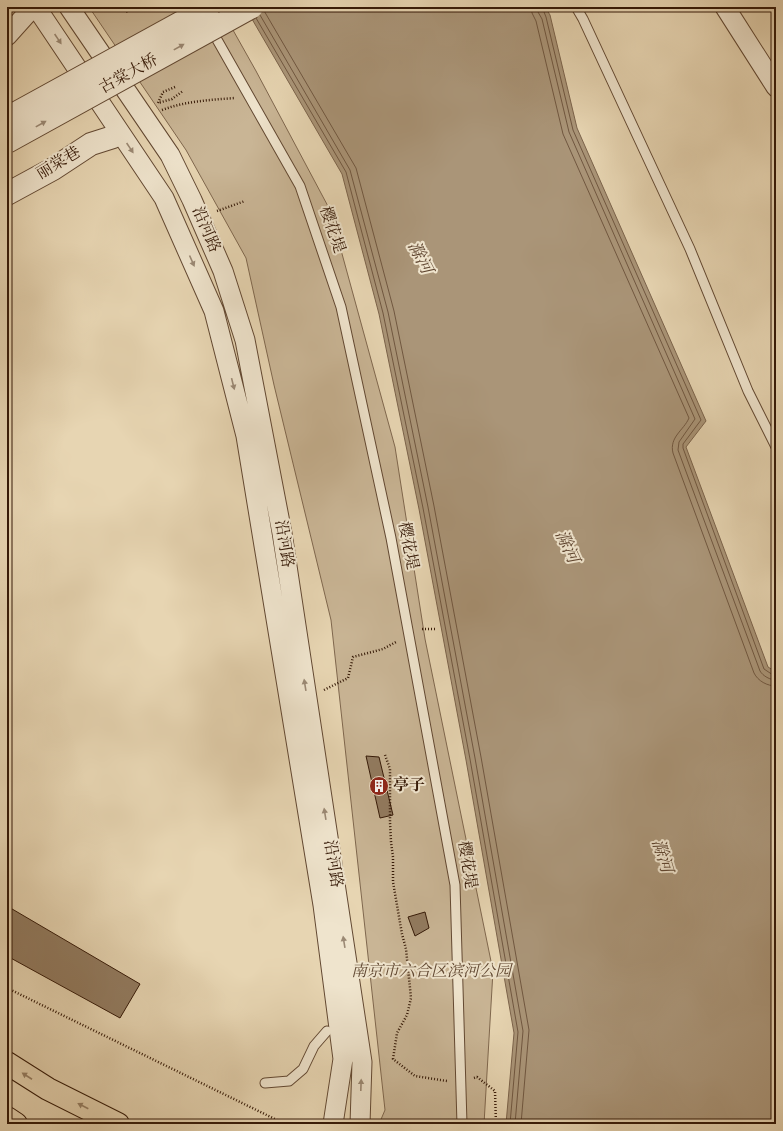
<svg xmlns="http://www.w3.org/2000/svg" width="783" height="1131" viewBox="0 0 783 1131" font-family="'Sorts Mill Goudy','Noto Serif SC',serif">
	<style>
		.green { fill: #c9b595; stroke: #7f674e }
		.water { fill: #aa9578; stroke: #7b634b }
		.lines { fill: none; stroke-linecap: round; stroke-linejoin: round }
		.shore { stroke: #705740; stroke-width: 1 }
		.building { fill: #927b60; stroke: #351907 }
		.service-casing { stroke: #624832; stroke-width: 11 }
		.minor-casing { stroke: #624832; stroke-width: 21 }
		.tertiary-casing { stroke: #624832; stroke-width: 24 }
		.trunk-casing { stroke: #351907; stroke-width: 24 }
		.path { stroke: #351907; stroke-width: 2.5; stroke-dasharray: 1 2; stroke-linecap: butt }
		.service { stroke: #efe4cd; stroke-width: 9 }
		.minor { stroke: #efe4cd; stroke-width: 19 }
		.tertiary { stroke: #efe4cd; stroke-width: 22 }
		.trunk { stroke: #e7d5b2; stroke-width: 22 }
		.tertiary-bridge-casing { stroke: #624832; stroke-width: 24; stroke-linecap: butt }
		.tertiary-bridge { stroke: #efe4cd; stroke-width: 22 }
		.oneway { fill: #9b8974 }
		.oneway2 { fill: #978065 }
		.labels { text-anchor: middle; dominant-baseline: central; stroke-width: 4; stroke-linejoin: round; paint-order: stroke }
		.street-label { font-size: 16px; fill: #351907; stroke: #efe4cd }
		.poi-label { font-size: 16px; font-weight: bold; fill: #351907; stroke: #efe4cd; text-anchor: start }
		.park-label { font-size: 16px; font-style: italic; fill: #614832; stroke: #efe4cd }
		.water-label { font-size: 17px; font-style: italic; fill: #5e442f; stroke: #efe4cd }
	</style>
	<rect width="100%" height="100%" fill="#e7d5b2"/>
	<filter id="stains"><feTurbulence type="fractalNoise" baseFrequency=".005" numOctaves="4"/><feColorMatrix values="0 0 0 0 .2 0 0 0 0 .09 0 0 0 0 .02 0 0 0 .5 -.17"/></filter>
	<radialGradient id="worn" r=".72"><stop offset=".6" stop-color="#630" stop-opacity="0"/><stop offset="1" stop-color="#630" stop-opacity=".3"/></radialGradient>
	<path class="green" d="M89,7H220L256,71L330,210L395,447L425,639L493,971L484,1124H379L385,1110L331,620L274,385L246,258L186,150Z"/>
	<path class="water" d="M245,7H545L550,15L577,128L706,421L686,447L768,667L776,672V1124H506L514,1033L466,760L419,509L379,314L342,174Z"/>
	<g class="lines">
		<path class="shore" d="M531,7L532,13L536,21L563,134L689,418C684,430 669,437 673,453L754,673C758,681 767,686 776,686
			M537,7L538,12L542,19L569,132L695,419L679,442L678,450L760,671C763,676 770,680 776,680
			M542,7L546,17L573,130L701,420L683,444V448L764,669L773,675H776
			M263,9L356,168L394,311L434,506L481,757L529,1030L521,1124
			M260,15L350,170L388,312L428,507L475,758L523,1031L515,1124
			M256,18L346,172L383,313L423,508L470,759L518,1032L510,1124"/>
	</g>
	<path class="building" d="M366,756L379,757L393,815L380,818Z
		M7,906L140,984L120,1018L7,956Z
		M425,912L429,928L415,936L408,917Z"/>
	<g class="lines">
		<g class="service-casing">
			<path id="service" d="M576,7L583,19L690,249L748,391L776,447
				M211,29L300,186L341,307L391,538L455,885L462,1124
				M265,1083L289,1081L303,1069L314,1046L327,1031"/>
		</g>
		<g class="minor-casing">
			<path id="minor" d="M36,7L164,198L214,311L246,436L323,905L343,1059L333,1124
				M69,7L170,155L192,200L223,271L245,340L282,533L362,1062L360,1124
				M725,7L776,87
				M7,36L33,7"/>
		</g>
		<g class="tertiary-casing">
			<path id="tertiary" d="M7,194L53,169L91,144L113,137"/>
		</g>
		<g class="trunk-casing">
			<path id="trunk" d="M7,1063L48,1089L118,1124
				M7,1118L16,1124"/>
		</g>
		<path class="path" d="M123,7L126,12L138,7
			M175,87L163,92L158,103L172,99L183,91
			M162,110C186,101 210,100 235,98
			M217,211L245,201
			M422,629H437
			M324,690L348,678L353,657L383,649L396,642
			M385,755L390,769V822L391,842L393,857V882L402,934L406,949L411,998L407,1015L397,1033L393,1059L415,1076L447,1081
			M7,988L285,1124
			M474,1078L477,1077L495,1091L496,1124"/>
		<use href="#service" class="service"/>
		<use href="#minor" class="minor"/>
		<use href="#tertiary" class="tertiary"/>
		<use href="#trunk" class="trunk"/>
		<g class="tertiary-bridge-casing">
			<path id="tertiary-bridge" d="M7,118L209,7
				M7,142L252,7"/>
		</g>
		<use href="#tertiary-bridge" class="tertiary-bridge"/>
	</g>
	<defs><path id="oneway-solid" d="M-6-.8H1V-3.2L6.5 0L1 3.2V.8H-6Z"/></defs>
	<g class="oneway">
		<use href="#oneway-solid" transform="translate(58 39) rotate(56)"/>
		<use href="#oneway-solid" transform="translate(179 47) rotate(-29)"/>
		<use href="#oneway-solid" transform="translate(41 124) rotate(-29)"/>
		<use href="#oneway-solid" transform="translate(130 148) rotate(56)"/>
		<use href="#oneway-solid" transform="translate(192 261) rotate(66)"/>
		<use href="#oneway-solid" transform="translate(233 384) rotate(76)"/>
		<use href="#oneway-solid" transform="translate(305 685) rotate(-99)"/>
		<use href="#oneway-solid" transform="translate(325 814) rotate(-99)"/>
		<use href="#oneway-solid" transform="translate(344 942) rotate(-99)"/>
		<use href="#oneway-solid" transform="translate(361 1085) rotate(-88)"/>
	</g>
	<g class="oneway2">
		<use href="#oneway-solid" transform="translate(27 1076) rotate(-147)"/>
		<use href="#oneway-solid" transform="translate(83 1106) rotate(-153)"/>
	</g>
	<defs>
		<g id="building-disc" transform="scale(1)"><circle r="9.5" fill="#8f2418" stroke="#efe4cd"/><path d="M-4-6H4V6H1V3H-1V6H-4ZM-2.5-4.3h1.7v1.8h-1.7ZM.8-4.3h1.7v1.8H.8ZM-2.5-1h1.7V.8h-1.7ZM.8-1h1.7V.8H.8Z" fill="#fff"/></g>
	</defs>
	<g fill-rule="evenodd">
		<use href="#building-disc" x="379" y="786"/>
	</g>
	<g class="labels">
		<g class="street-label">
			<text transform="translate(129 75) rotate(-29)">古棠大桥</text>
			<text transform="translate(59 164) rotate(-31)">丽棠巷</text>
			<text transform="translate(205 230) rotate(67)">沿河路</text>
			<text transform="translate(331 230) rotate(71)">樱花堤</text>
			<text transform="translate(283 544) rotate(81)">沿河路</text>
			<text transform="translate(407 546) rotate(79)">樱花堤</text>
			<text transform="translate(332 864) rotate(81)">沿河路</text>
			<text transform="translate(466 865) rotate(81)">樱花堤</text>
		</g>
		<g class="poi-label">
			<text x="393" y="786">亭子</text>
		</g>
		<g class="park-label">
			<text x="431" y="972">南京市六合区滨河公园</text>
		</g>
		<g class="water-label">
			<text transform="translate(419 258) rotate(63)">滁河</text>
			<text transform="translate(566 547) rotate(65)">滁河</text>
			<text transform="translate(661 856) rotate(73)">滁河</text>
		</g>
	</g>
	<rect width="783" height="1131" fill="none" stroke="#e7d5b2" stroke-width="24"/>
	<rect x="8" y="8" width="767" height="1115" fill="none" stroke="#351907" stroke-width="2"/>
	<rect x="12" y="12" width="759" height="1107" fill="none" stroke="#351907"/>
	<rect width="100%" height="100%" filter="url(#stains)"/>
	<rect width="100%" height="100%" fill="url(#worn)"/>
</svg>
